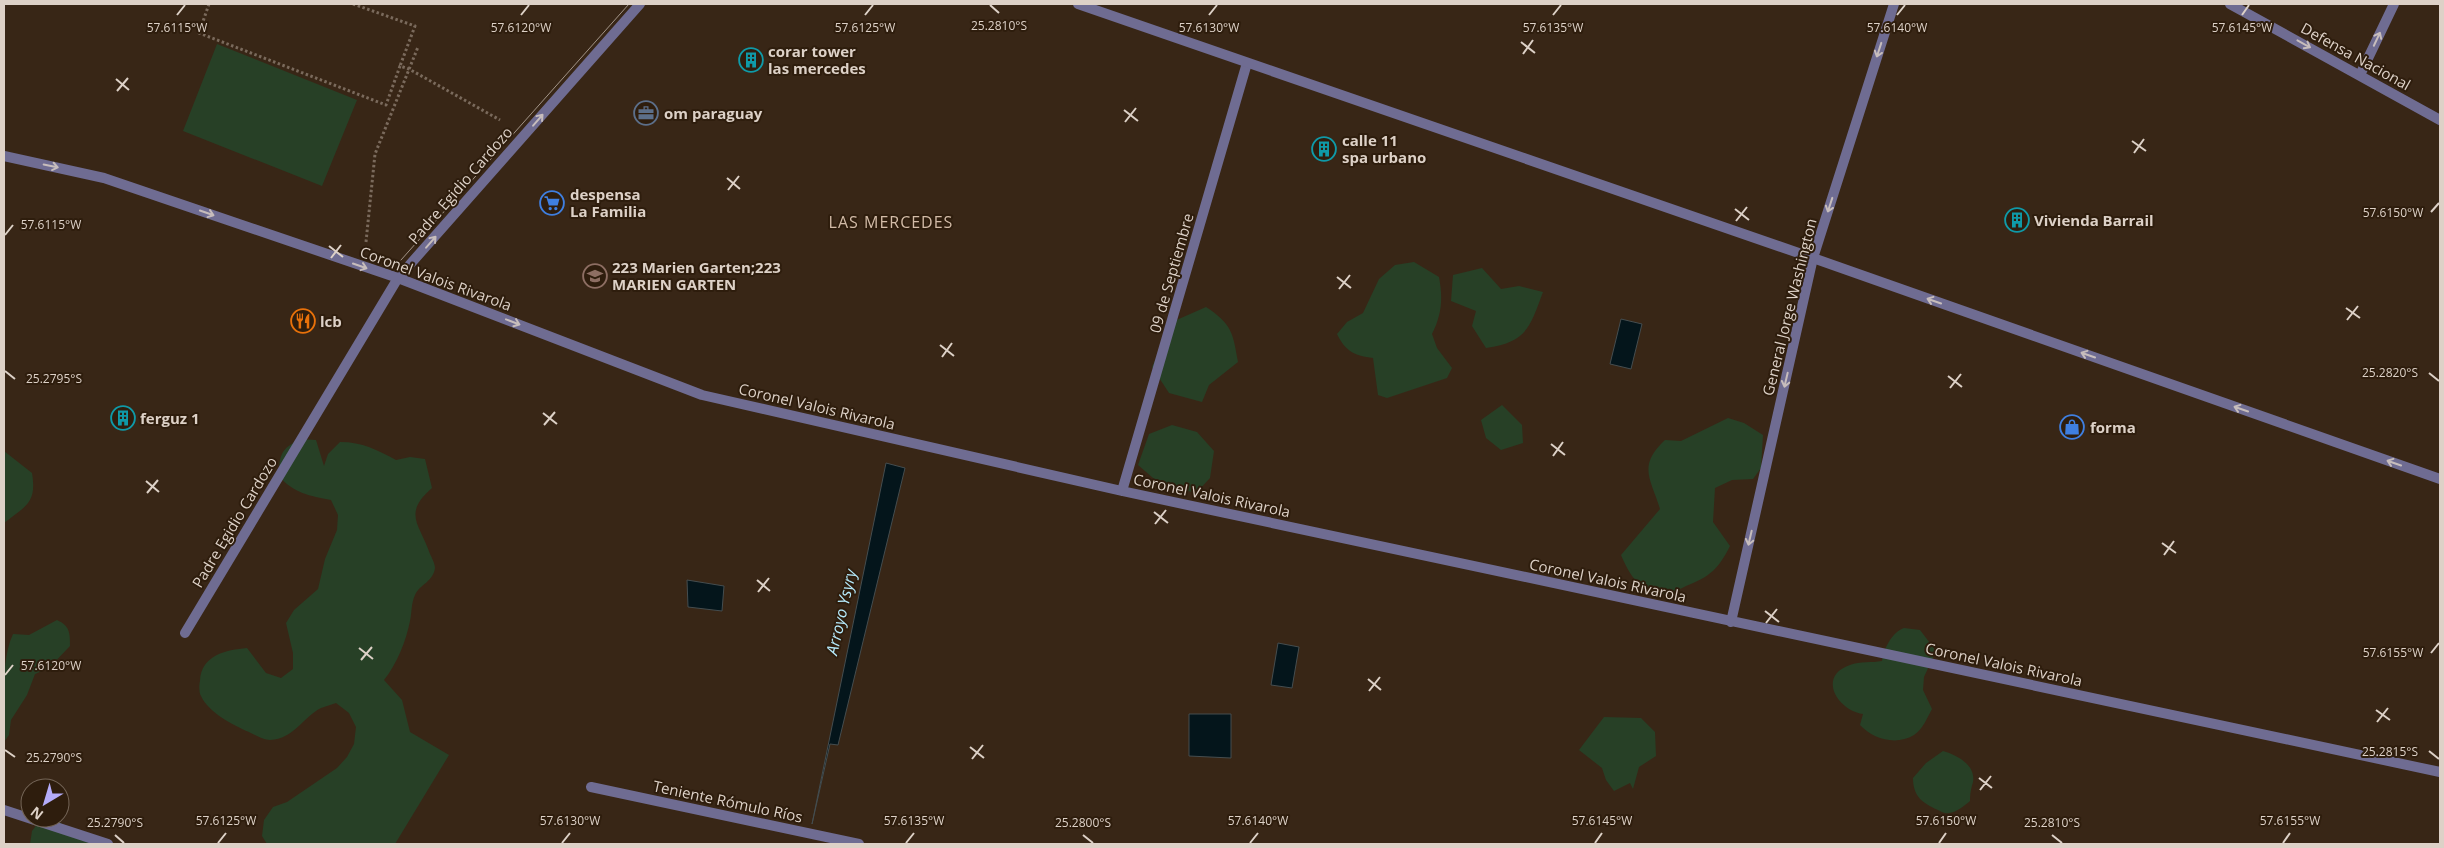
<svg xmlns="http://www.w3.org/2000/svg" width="2444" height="848" viewBox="0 0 2444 848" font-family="'Open Sans',sans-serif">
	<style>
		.green { fill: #274026 }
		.water { fill: #04151b; stroke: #454d4f }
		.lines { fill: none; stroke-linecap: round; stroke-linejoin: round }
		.path { stroke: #7a6a5c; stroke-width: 3; stroke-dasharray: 2.5 2.5; stroke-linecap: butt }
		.minor { stroke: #6f6c92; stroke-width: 10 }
		.tertiary { stroke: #6f6c92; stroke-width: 10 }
		.tram { stroke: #a29487; stroke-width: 1 }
		.oneway { stroke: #c7bdbc }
		.ticks { fill: none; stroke: #ddd1c7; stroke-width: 2 }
		.labels { text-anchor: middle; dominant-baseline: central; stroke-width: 4; stroke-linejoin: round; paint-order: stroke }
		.poi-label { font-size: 15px; font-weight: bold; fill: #ddd1c7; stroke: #2e1d0d; text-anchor: start }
		.street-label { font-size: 15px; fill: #ddd1c7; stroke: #2e1d0d }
		.neighbourhood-label { font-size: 16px; letter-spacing: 1px; fill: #d2bba7; stroke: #2e1d0d }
		.water-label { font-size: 16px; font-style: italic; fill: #b6ebfd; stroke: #2e1d0d }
		.ticks-label { font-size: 12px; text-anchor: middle; fill: #ddd1c7; stroke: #2e1d0d; stroke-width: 4; stroke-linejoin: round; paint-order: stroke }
	</style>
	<rect width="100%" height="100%" fill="#382616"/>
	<path class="green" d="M217,44L357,100L322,186L183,131Z
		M1414,262L1439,277C1443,298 1442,314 1432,334L1437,348L1452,368L1447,378L1387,398L1378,395L1373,358C1355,356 1345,351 1337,334L1347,322L1363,313L1379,279L1395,265Z
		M1482,268L1501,289L1519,286L1543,292C1530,327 1527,342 1486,348L1472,326L1476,311L1451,301L1453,275Z
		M1206,307C1232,324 1233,333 1238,362L1209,385L1202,402L1169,393L1152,367L1172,322Z
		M1502,405L1522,425L1523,443L1501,450L1486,438L1481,420Z
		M1728,418L1744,423L1763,435L1761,468L1753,479L1732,480L1715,488L1713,522L1730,546C1719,568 1710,577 1686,586C1680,589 1671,594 1664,594C1641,595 1629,574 1621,555L1660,509C1651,479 1637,466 1665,440L1681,441Z
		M1172,425L1197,432L1214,451L1210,478L1196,493L1160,484L1138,465L1149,434Z
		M301,439L316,440L324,466L328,454L340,442C363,442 377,450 396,460L410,457L425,459L432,488C402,514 420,524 430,554C432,558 435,564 435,568C433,582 420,584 415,595C411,604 412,611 410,621C406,641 397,664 384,680L402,700L410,732L449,755L395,844H267L262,836L264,820L273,807L287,802L337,768L347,757L354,744L356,727L349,713L336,703C331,705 326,706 321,708C303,717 294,739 270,740C264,740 255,735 249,732C233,725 209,713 201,696C199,693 199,685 200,681C201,655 226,650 247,648L266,673L281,678L293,669V653L286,623L294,610L318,589L325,559L337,530L338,515L331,500C310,496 293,493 279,476C279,455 281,448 301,439Z
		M4,451L32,473C37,503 26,506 4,523Z
		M57,620C70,626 70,633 70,646L49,668L35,674L27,695L11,720L9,735L4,742C4,710 0,662 13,634L29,635Z
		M1904,628L1920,630L1936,651L1924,677L1923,690L1932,709C1927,718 1923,729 1914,735C1896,746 1873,739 1860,725L1863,714C1837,710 1817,676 1850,665C1860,661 1872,663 1882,661C1884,649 1891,633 1904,628Z
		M1604,717L1641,718L1655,732L1656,756L1639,767L1633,789L1630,783L1614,791L1606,780L1602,768L1579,750Z
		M1943,751C1957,755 1976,765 1973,782C1971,789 1970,793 1970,801C1964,806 1957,812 1949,813C1945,814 1942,812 1938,810C1922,803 1913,796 1913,778L1926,763Z
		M41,819L56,820L79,835L110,844H30L32,831Z"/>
	<path class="water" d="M1621,319L1642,324L1631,369L1610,364Z
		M886,463L905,468L838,745L830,744L812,824Z
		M687,580L724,586L722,611L688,607Z
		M1278,643L1299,647L1292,688L1271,685Z
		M1189,714H1231V758L1189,756Z"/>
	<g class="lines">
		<path class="path" d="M209,4L199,33L386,105L400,66L409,69L500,120
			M353,4L415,26L400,66
			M366,242L375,154L418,47"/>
		<path class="minor" d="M2230,4L2440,120
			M2360,75L2394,4
			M4,156L104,178L398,278L702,395L1122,491L2440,772
			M1122,491L1247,63
			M1731,622L1813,258L1894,4
			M185,633L398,278L640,4
			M591,787L859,844
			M4,810L108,844"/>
		<path class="tertiary" d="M1078,4L1813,258L2440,479"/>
		<path class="tram" d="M401,260L629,4"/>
	</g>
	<defs><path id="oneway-shaft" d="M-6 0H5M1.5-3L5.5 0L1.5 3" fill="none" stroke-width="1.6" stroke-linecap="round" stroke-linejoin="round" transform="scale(1.25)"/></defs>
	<g class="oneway">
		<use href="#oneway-shaft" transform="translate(2377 39) rotate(-65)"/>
		<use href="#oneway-shaft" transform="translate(2304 44) rotate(29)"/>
		<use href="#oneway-shaft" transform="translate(1879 50) rotate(108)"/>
		<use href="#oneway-shaft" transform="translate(538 120) rotate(-49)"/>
		<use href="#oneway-shaft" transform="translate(51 166) rotate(12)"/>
		<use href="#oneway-shaft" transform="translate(1830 205) rotate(108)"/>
		<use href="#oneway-shaft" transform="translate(207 213) rotate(19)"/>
		<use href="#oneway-shaft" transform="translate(431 242) rotate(-49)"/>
		<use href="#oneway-shaft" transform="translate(360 266) rotate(19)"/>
		<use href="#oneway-shaft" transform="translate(1934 301) rotate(-161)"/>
		<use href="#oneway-shaft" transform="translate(513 322) rotate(21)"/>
		<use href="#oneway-shaft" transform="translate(2088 355) rotate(-161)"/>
		<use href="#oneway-shaft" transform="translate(1786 380) rotate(103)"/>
		<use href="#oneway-shaft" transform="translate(2241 409) rotate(-161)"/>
		<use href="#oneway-shaft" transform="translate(2394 463) rotate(-161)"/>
		<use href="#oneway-shaft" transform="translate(1750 538) rotate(103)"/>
	</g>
	<path class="ticks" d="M990,5L999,13M177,15L185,5M521,15L529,5M865,15L873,5M1209,15L1217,5M1553,15L1561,5M1897,15L1905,5M2242,15L2249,5M1521,42L1535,53M1523,54L1533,40M116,79L129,90M117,91L128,78M1124,110L1138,121M1125,122L1136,108M2132,141L2146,151M2134,153L2144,139M727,178L740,189M728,190L739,176M1735,209L1749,220M2431,212L2439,203M1736,221L1747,207M5,235L13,225M329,246L343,257M331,258L341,245M1337,277L1351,288M1339,289L1350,275M2346,308L2360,318M2347,320L2358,306M940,345L954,356M942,357L952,343M5,371L15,379M2429,373L2439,381M1948,376L1962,387M1950,388L1961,374M543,413L557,424M544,425L555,412M1551,444L1565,455M1553,456L1563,442M146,481L159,492M147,493L158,480M1154,512L1168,523M1155,524L1166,510M2162,543L2176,553M2164,555L2174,541M757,580L770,591M758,592L769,578M1765,611L1779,622M1766,623L1777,609M359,648L373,659M2431,653L2439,643M361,660L372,647M5,675L13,665M1368,679L1381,690M1369,691L1380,677M2376,710L2390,720M2377,722L2388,708M970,747L984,758M5,750L15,757M2429,751L2439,759M972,759L983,745M1979,778L1992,788M1980,790L1991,776M115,835L124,843M1083,835L1093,843M2052,835L2062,843M218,843L226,833M562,843L570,833M906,843L914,833M1250,843L1258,833M1595,843L1602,833M1939,843L1946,833M2283,843L2290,833"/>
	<defs>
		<g id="building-ring" transform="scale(1.25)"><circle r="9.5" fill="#2e1d0d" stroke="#0f9aa8" stroke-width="1.5"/><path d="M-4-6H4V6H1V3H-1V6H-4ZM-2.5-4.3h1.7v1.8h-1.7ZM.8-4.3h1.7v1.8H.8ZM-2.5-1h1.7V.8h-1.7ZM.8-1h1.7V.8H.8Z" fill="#0f9aa8"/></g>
		<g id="office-ring" transform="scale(1.25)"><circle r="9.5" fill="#2e1d0d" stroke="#5c6f8a" stroke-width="1.5"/><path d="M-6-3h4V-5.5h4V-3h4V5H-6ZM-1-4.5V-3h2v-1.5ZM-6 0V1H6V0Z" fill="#5c6f8a"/></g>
		<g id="supermarket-ring" transform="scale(1.25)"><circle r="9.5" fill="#2e1d0d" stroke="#3f7fe0" stroke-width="1.5"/><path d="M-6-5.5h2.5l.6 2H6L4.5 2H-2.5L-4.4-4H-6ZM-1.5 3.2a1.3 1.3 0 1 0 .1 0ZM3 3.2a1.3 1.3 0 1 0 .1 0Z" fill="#3f7fe0"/></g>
		<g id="school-ring" transform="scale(1.25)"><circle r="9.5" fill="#2e1d0d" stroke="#8d6e63" stroke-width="1.5"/><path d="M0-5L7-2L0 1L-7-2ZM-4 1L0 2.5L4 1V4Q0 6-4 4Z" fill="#8d6e63"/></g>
		<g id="restaurant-ring" transform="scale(1.25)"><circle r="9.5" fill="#2e1d0d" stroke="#e8710a" stroke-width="1.5"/><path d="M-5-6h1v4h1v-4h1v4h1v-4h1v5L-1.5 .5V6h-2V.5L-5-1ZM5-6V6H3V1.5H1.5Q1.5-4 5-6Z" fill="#e8710a"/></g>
		<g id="shop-ring" transform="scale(1.25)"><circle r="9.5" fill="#2e1d0d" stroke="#3f7fe0" stroke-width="1.5"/><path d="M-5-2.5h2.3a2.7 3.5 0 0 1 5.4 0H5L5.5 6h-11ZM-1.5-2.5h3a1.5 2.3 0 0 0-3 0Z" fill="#3f7fe0"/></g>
	</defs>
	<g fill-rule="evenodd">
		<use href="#building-ring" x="751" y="60"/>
		<use href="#office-ring" x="646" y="113"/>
		<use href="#building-ring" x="1324" y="149"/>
		<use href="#supermarket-ring" x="552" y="203"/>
		<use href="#building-ring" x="2017" y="220"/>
		<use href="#school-ring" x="595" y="276"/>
		<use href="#restaurant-ring" x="303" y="321"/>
		<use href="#building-ring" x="123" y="418"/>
		<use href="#shop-ring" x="2072" y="427"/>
	</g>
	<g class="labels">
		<g class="poi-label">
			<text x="768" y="51">corar tower<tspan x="768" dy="17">las mercedes</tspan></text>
			<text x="664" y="113">om paraguay</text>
			<text x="1342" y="140">calle 11<tspan x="1342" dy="17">spa urbano</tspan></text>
			<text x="570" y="194">despensa<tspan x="570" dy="17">La Familia</tspan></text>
			<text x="2034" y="220">Vivienda Barrail</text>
			<text x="612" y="267">223 Marien Garten;223<tspan x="612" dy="17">MARIEN GARTEN</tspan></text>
			<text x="320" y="321">lcb</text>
			<text x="140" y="418">ferguz 1</text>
			<text x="2090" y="427">forma</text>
		</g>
		<g class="street-label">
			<text transform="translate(2356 56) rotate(29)">Defensa Nacional</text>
			<text transform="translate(460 185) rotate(-49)">Padre Egidio Cardozo</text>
			<text transform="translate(1171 273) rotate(-74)">09 de Septiembre</text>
			<text transform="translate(436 278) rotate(20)">Coronel Valois Rivarola</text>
			<text transform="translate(1789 307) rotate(-76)">General Jorge Washington</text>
			<text transform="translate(817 406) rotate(13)">Coronel Valois Rivarola</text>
			<text transform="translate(1212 495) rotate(12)">Coronel Valois Rivarola</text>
			<text transform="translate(234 522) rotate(-59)">Padre Egidio Cardozo</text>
			<text transform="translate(1608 580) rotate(12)">Coronel Valois Rivarola</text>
			<text transform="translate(2004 664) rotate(12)">Coronel Valois Rivarola</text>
			<text transform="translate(728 801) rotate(12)">Teniente Rómulo Ríos</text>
		</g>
		<g class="neighbourhood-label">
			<text x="891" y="222">LAS MERCEDES</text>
		</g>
		<g class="water-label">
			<text transform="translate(841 612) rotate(-77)">Arroyo Ysyry</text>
		</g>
	</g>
	<g class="ticks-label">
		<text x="999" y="30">25.2810°S</text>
		<text x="1553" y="32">57.6135°W</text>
		<text x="2242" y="32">57.6145°W</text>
		<text x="177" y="32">57.6115°W</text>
		<text x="521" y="32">57.6120°W</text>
		<text x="865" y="32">57.6125°W</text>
		<text x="1209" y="32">57.6130°W</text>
		<text x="1897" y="32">57.6140°W</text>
		<text x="2393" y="217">57.6150°W</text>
		<text x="51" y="229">57.6115°W</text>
		<text x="2390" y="377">25.2820°S</text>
		<text x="54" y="383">25.2795°S</text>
		<text x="2393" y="657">57.6155°W</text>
		<text x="51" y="670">57.6120°W</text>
		<text x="2390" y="756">25.2815°S</text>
		<text x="54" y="762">25.2790°S</text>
		<text x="226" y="825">57.6125°W</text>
		<text x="570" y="825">57.6130°W</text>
		<text x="914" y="825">57.6135°W</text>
		<text x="1258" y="825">57.6140°W</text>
		<text x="1602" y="825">57.6145°W</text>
		<text x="1946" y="825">57.6150°W</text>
		<text x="2290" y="825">57.6155°W</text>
		<text x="115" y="827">25.2790°S</text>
		<text x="1083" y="827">25.2800°S</text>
		<text x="2052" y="827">25.2810°S</text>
	</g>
	<rect width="2444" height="848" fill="none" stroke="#ddd1c7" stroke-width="10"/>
	<g transform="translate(45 803) rotate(218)"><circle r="24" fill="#2e1d0d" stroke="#746557"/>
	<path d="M0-4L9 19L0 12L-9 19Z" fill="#b4acf9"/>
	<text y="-8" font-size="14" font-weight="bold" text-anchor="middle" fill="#ddd1c7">N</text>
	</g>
</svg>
